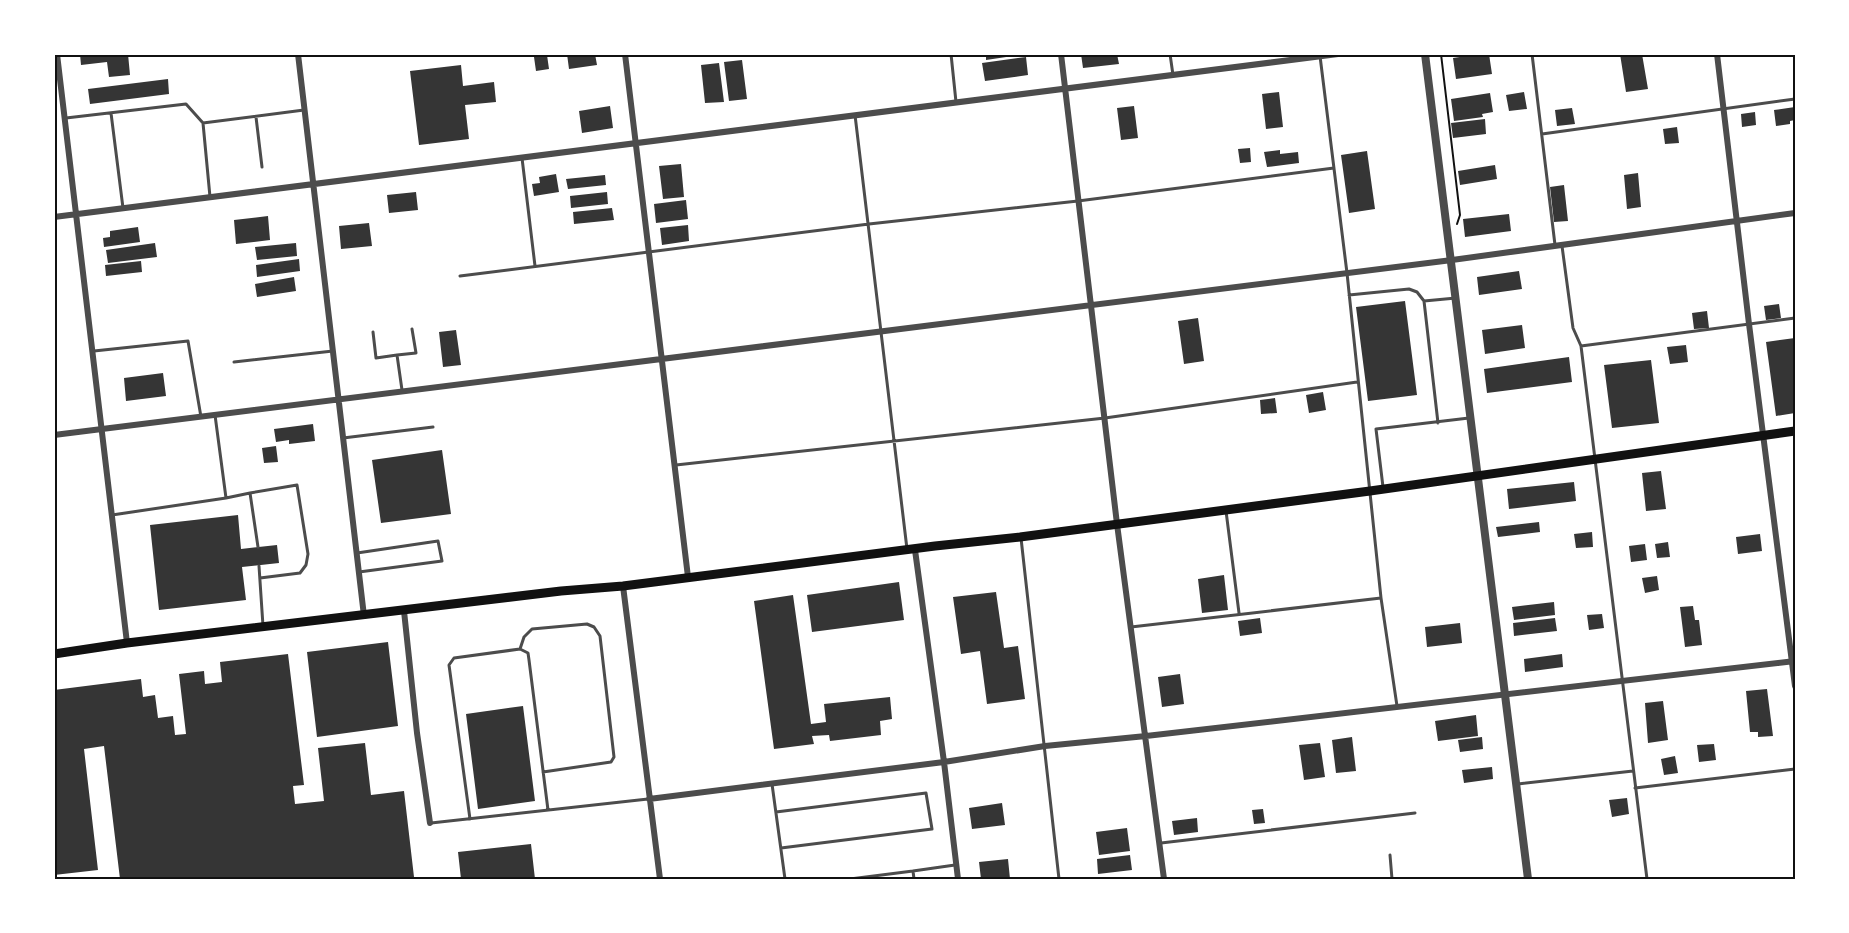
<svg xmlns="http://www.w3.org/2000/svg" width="1849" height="933" viewBox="0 0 1849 933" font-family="Inter,sans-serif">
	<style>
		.building { fill: #353535 }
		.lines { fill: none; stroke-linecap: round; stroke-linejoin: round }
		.path { stroke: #111; stroke-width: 2 }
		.service { stroke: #4c4c4c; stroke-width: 3 }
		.minor { stroke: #4c4c4c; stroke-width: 6 }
		.tertiary { stroke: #4c4c4c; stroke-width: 8 }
		.secondary { stroke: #111; stroke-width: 9 }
		.neatline { fill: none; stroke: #111; stroke-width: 2 }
	</style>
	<rect width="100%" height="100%" fill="#fff"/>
	<path class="building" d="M80,54H128L130,75L109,77L107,62L81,65Z
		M567,54H595L597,65L569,69Z
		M986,54H1019V55L986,60Z
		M1081,54H1117L1119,64L1083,68Z
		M1480,54H1489L1492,74L1456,79L1453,58Z
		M1620,54H1642L1648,89L1626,92Z
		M547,55L549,69L536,71L534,57Z
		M1026,57L1028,75L985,81L982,63Z
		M742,60L747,99L729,101L724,62Z
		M719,63L724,102L705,103L701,65Z
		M461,65L463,86L494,82L496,102L465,105L469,139L419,145L410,71Z
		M168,79L169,94L90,104L88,89Z
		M1279,92L1283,127L1266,129L1262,94Z
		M1524,92L1527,109L1509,111L1506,95Z
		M1490,93L1493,112L1482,114L1483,117L1454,121L1451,99Z
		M610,106L613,128L582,133L579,111Z
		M1134,106L1138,138L1121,140L1117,108Z
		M1795,107V120L1790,121V124L1776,126L1774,110Z
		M1572,108L1575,124L1557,126L1555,110Z
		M1755,112L1756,125L1742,127L1741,114Z
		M1485,119L1486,134L1453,138L1451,123Z
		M1677,127L1679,143L1665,144L1663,129Z
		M1250,148L1251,162L1240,163L1238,149Z
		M1280,150V154L1298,152L1299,163L1267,167L1264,152Z
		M1367,151L1375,209L1349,213L1341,155Z
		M681,164L684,197L663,199L659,166Z
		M1495,165L1497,179L1460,185L1458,171Z
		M1638,173L1641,207L1627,209L1624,175Z
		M556,174L559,192L534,196L532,184L540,183L539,177Z
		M605,175L606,185L568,189L566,179Z
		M1564,185L1568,221L1554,222L1550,187Z
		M416,192L418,210L389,213L387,195Z
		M607,192L608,204L571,208L570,196Z
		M686,200L688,219L656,223L654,204Z
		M612,208L614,220L574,224L573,212Z
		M1509,214L1511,231L1465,237L1463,219Z
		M268,216L270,240L236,244L234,220Z
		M369,223L372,246L341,249L339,226Z
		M688,225L689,241L662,245L660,228Z
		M138,227L140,242L104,247L103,238L110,237V231Z
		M155,243L157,257L108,263L106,250Z
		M296,243L297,256L257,260L255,247Z
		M299,259L300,271L257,277L256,265Z
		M141,261L142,272L106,276L105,265Z
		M1519,271L1522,289L1479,295L1477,277Z
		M294,277L296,291L257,297L255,284Z
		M1405,301L1417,395L1368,401L1356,307Z
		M1779,304L1781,318L1766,320L1764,306Z
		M1707,311L1709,328L1694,329L1692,313Z
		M1198,318L1204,361L1184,364L1178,321Z
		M1522,325L1525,348L1485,354L1482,330Z
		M456,330L461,365L443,367L439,332Z
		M1795,338V413L1776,416L1766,342Z
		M1686,345L1688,362L1670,364L1667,347Z
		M1569,357L1572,382L1487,393L1484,369Z
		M1651,360L1659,423L1612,428L1604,365Z
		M163,373L166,396L126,401L124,378Z
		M1323,392L1326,410L1309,413L1306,395Z
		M1275,398L1277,413L1261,414L1260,400Z
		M313,424L315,441L289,444V440L276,442L274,429Z
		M276,446L278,462L264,463L262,448Z
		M442,450L451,514L381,523L372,460Z
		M1661,471L1666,509L1646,511L1642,473Z
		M1574,482L1576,501L1509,509L1507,489Z
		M238,515L241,549L277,545L279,563L242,567L246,600L159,610L150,525Z
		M1539,522L1540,532L1498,537L1496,527Z
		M1592,532L1593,547L1576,548L1574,534Z
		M1760,534L1762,551L1738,554L1736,537Z
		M1668,542L1670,557L1657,558L1655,544Z
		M1645,544L1647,560L1631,562L1629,546Z
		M1224,575L1228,610L1202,613L1198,579Z
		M1657,576L1659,590L1645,593L1642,578Z
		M899,582L904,620L812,632L807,595Z
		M996,592L1004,648L1018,646L1025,699L987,704L980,651L961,654L953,597Z
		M793,595L811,724L826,722L824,704L890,697L892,719L880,721L881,735L830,741L829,735L812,736L814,744L774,749L754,601Z
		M1554,602L1555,615L1514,620L1512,607Z
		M1693,606L1695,620H1699L1702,645L1685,647L1680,607Z
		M1602,614L1604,628L1589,630L1587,615Z
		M1260,618L1262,633L1240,636L1238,621Z
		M1555,618L1557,631L1514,636L1513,623Z
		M1460,623L1462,643L1427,647L1425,627Z
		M388,642L398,726L317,737L307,652Z
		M288,654L304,785L293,786L295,804L324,801L318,748L365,743L371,795L404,791L414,877L394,879H120L104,746L84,749L98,870L54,875V690L141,679L143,697L155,695L158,718L173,716L175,735L186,734L179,674L204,671L205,684L222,682L220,662Z
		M1562,654L1563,667L1525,672L1524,659Z
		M1180,674L1184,704L1162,707L1158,677Z
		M1767,689L1773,736L1758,737V732H1750L1746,691Z
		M1663,701L1668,740L1648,743L1645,703Z
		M523,706L535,801L478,809L466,714Z
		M1476,715L1478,736L1438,741L1435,721Z
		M1352,737L1356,771L1336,773L1332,740Z
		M1482,737L1483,749L1460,752L1458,740Z
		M1320,743L1325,777L1304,780L1299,745Z
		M1714,744L1716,760L1699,762L1697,745Z
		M1675,756L1678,773L1664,775L1661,759Z
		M1492,767L1493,779L1464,783L1462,770Z
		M1627,798L1629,814L1612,817L1609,800Z
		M1002,803L1005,825L972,829L969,808Z
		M1263,809L1265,823L1254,824L1252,810Z
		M1197,818L1198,832L1174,835L1172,821Z
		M1127,828L1130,851L1099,855L1096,832Z
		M531,844L535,879H461L458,852Z
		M1130,855L1132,870L1098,874L1097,859Z
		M1008,859L1010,879H981L979,862Z"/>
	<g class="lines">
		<path class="path" d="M1441,54L1460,215L1457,224"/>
		<path class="service" d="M951,54L956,102
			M1170,54L1173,75
			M1532,54L1555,245
			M111,113L123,208
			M855,115L907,549
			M256,117L262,167
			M66,118L186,104L203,123L210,197
			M203,123L304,110
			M1542,134L1795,99
			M522,158L535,266
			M1562,246L1573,328L1581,346
			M460,276L869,224L1078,201L1334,168
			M1349,295L1409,289L1417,292L1424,301
			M373,332L376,358L397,355L402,390
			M94,351L188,341L201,417
			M397,355L416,353L412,329
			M234,362L333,351
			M215,415L226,498
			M1438,423L1424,301L1456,298
			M343,438L433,427
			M676,465L1105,418L1357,382
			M1383,487L1376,429L1469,418
			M250,493L297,485L308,554L306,565L300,573L260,578
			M1226,511L1239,613
			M112,515L226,498L250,493L258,547
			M1021,538L1059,879
			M357,553L438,541L442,561L359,572
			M259,566L263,626
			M1381,598L1397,706
			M1131,627L1381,598L1347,273L1320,56
			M520,649L524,637L532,629L587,624L594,627L600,636L614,757L611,762L543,772
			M772,784L785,879
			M1518,784L1633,771
			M1635,788L1795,769
			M776,812L926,793L932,829L781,848
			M470,819L449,665L454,658L520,649L528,653L529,660L548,810
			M431,823L648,799
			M1161,843L1415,813
			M1390,855L1392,879
			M913,871L955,865
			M850,879L913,871L914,879
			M1647,879L1581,346L1795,318"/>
		<path class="minor" d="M57,54L127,643
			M298,54L364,616
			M625,54L688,577
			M1061,54L1117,524L1164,879
			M1717,54L1749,324L1795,686
			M54,217L1338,54
			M54,435L1452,260L1795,213
			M915,550L944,762L958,879
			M623,586L660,879
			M404,611L417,733L430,823
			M649,799L944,762L1045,746L1146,736L1795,661"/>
		<path class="tertiary" d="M1425,54L1528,879"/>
		<path class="secondary" d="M54,654L127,643L561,591L623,586L935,546L1020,537L1370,491L1795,431"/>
	</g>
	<rect width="1849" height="933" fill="none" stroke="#ffffff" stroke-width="111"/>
	<rect x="56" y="56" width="1738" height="822" class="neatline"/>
</svg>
